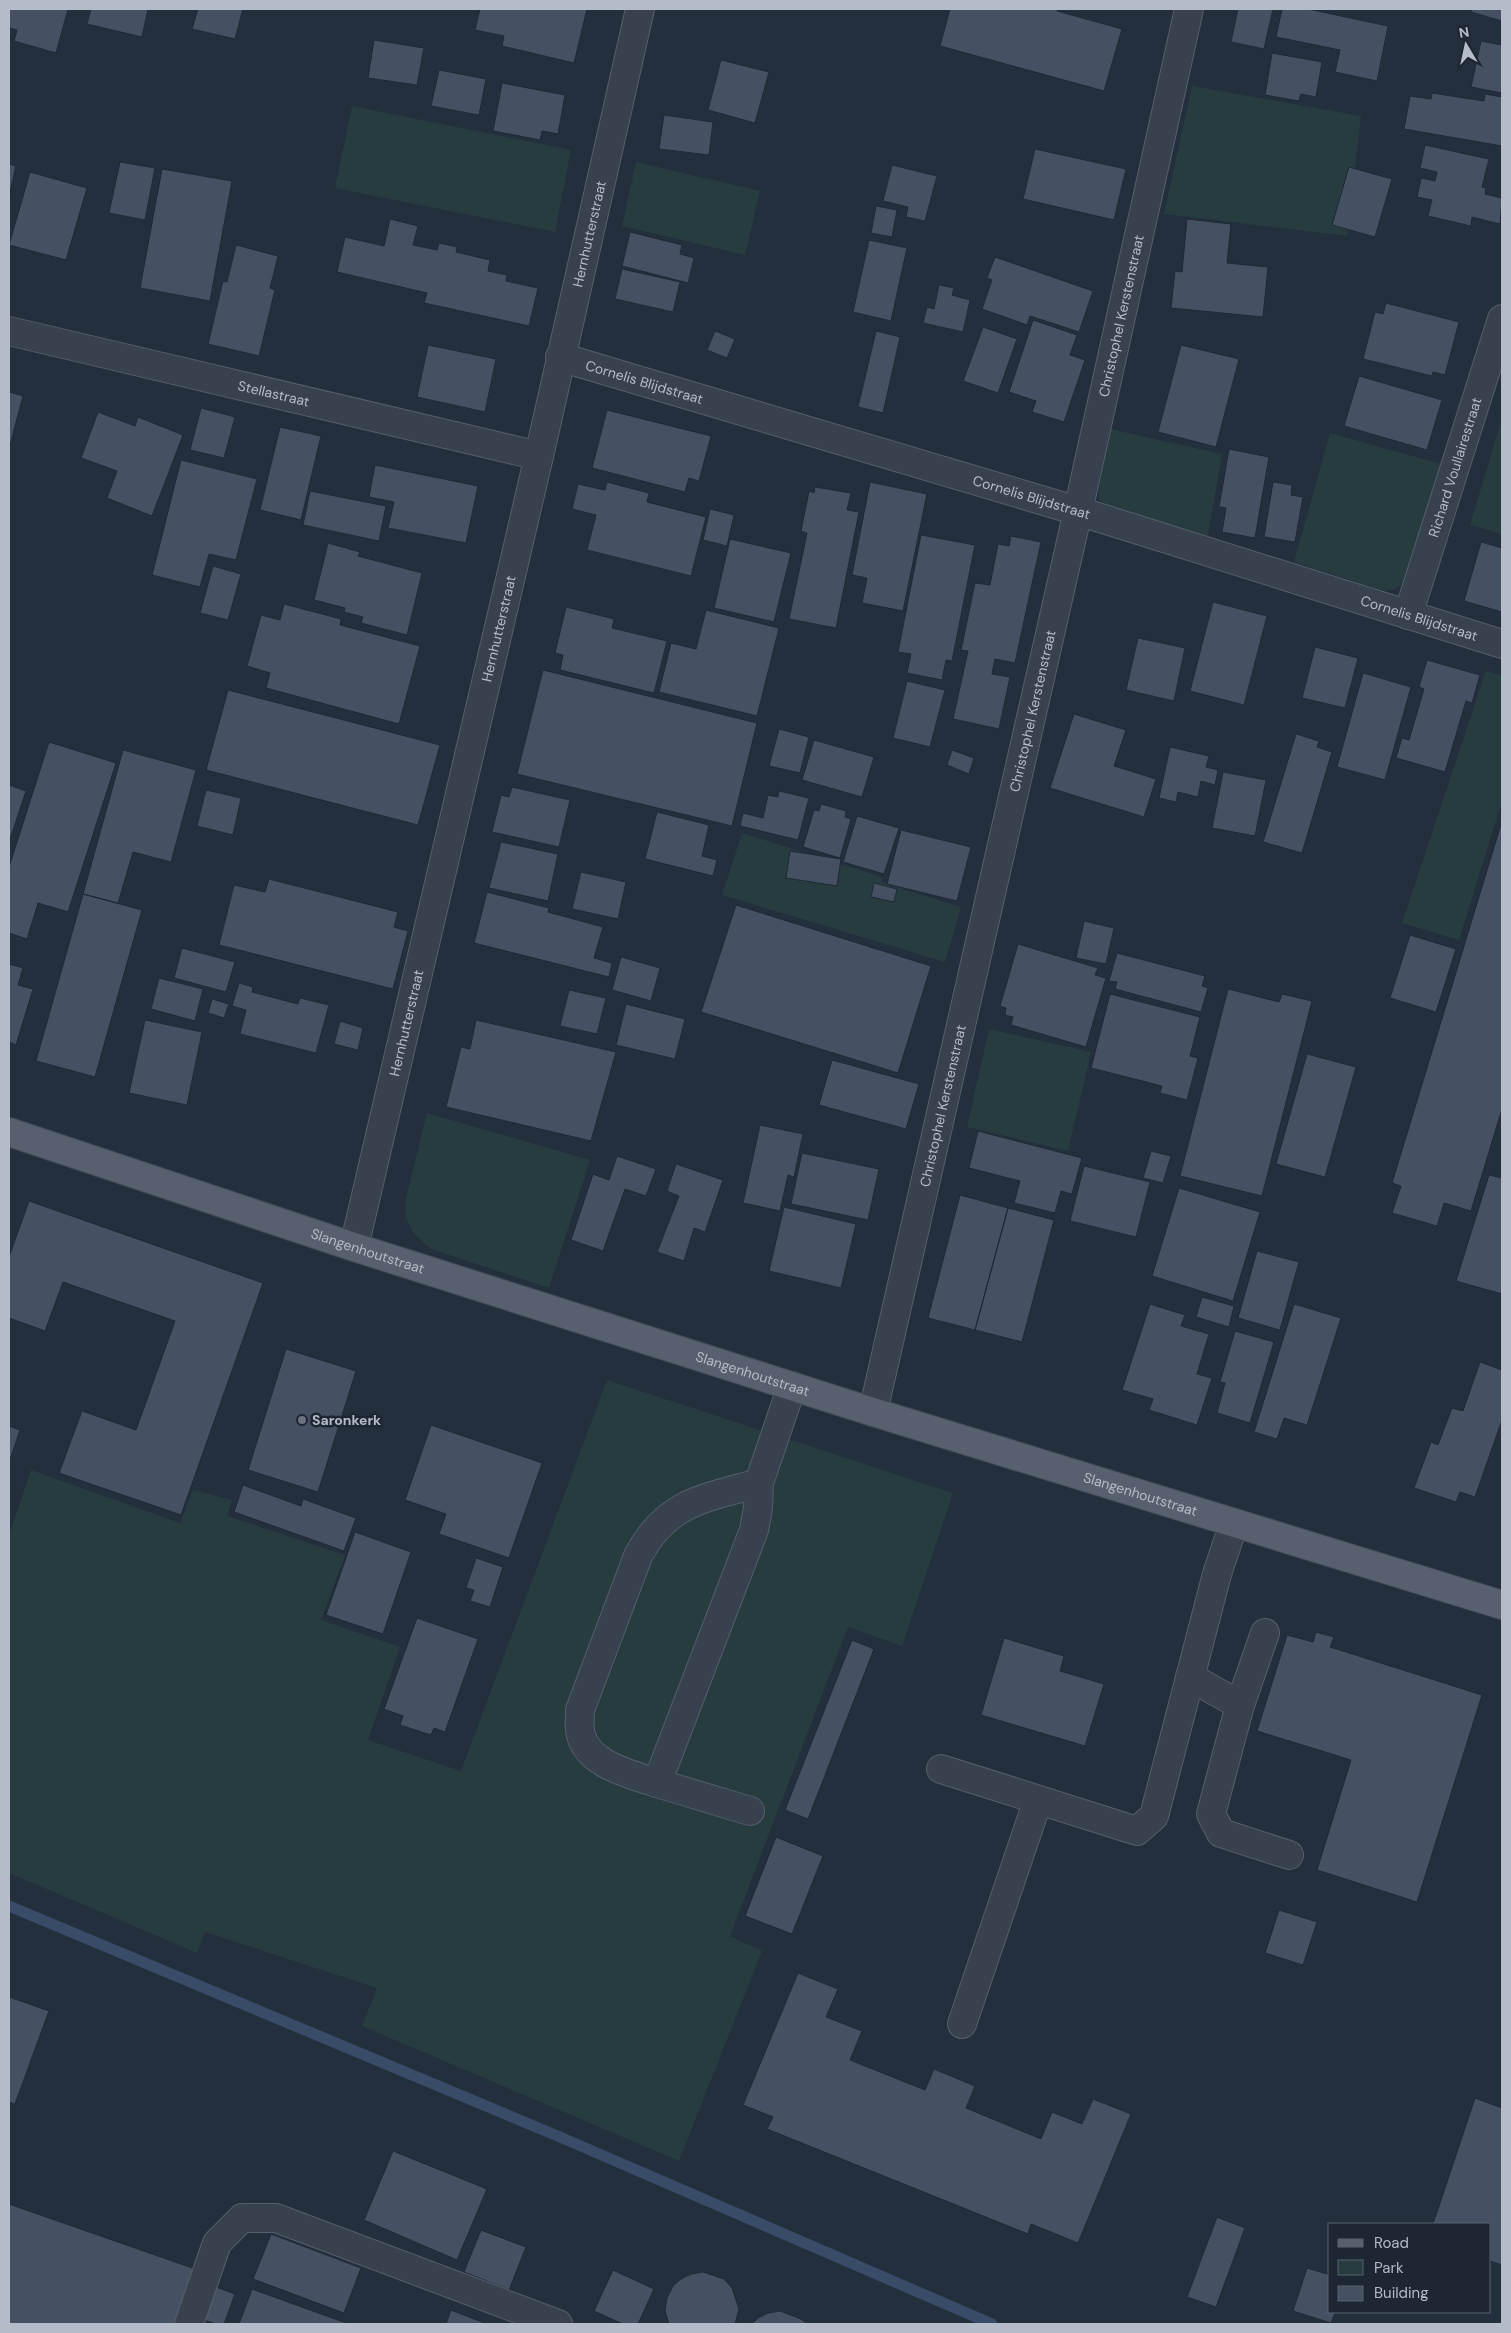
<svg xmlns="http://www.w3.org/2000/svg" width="1511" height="2333" viewBox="0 0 1511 2333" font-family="'DM Sans',sans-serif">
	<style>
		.green { fill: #263c3f }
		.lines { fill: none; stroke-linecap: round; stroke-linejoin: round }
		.stream { stroke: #394c67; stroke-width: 11 }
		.building { fill: #455162; stroke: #1f2835 }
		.minor-casing { stroke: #565f6c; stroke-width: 30 }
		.major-casing { stroke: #414a57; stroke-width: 30 }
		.minor { stroke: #38414e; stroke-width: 28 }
		.major { stroke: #56606e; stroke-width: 28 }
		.worship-dot { fill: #6b7280; stroke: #1d2633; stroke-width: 2 }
		.labels { text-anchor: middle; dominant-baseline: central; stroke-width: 5; stroke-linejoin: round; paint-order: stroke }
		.street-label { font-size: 14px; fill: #b4bcc9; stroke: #1d2633 }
		.poi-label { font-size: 14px; font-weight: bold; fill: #b4bcc9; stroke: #1d2633; text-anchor: start }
	</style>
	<rect width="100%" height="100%" fill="#242f3e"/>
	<path class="green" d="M1192,86L1361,116L1347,236L1164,214Z
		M352,106L571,150L555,232L335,188Z
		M636,162L760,191L745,255L622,226Z
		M1502,418V534L1470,525Z
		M1110,429L1222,454L1208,536L1108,507L1099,499V487Z
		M1330,433L1441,464L1408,572C1402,585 1398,590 1384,591L1294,562Z
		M1486,671L1502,676V801L1459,940L1402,923Z
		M742,833L882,877L881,882L961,907L945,962L722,895Z
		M989,1029L1091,1052L1068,1151L967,1127Z
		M427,1113L590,1160L549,1288L431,1249L414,1234L405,1217L406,1199Z
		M607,1380L953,1493L902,1646L848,1627L730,1936L762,1951L679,2161L362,2026L377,1988L205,1932L197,1953L9,1873V1536L31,1470L180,1523L193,1490L232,1500L227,1516L345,1555L321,1620L400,1647L368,1740L461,1771Z"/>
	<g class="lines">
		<path class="stream" d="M9,1906L560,2137L992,2324"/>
	</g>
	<path class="building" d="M9,9H68L56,53L14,41L17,30L9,28Z
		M91,9H148L142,37L87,24Z
		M198,9H243L235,39L192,29Z
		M480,9H587L574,63L502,46L504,36L475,30Z
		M950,9H1058L1057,11L1122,29L1104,91L940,46Z
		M1238,9H1273L1264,49L1231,42Z
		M1282,9H1308L1388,26L1377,81L1335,72L1340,50L1276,37Z
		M1472,9H1502V21L1471,12Z
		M374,40L424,48L417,85L368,78Z
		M1481,41L1502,45V93L1471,87Z
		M1272,53L1322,62L1316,97L1301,94L1299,101L1265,95Z
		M721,60L769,72L755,123L708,110Z
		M439,70L486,79L479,115L431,106Z
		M502,83L565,95L558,134L542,131L540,140L493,131Z
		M1432,93L1484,101L1485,94L1502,97V146L1404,129L1410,96L1431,99Z
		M664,115L713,122L709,155L659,149Z
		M1425,145L1489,159L1482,187L1486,188L1485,194L1502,198L1500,224L1472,217L1471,226L1428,216L1432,200L1417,197L1421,178L1435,181L1437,172L1420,168Z
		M1035,149L1126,169L1114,220L1023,199Z
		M120,162L155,168L145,220L109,213Z
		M9,164L16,166L9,196Z
		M892,165L937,176L925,221L906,217L908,207L883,201Z
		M1349,167L1392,179L1375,237L1332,225Z
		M162,169L232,181L210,301L140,288Z
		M30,172L87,188L66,260L9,245Z
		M876,206L897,210L892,237L871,233Z
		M390,219L418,226L413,245L437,250L439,243L457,247L456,252L490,260L488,271L507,275L506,281L538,288L529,326L424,303L427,293L337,272L345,237L384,246Z
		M1187,219L1231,224L1227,263L1268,267L1263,317L1171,308L1175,271L1182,272Z
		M630,232L682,245L680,254L694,258L688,283L622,266Z
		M869,240L907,248L891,321L853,312Z
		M236,245L278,256L270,288L275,290L259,356L208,344L223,281L227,282Z
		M995,257L1093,291L1079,332L1030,316L1027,325L982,309L992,280L987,278Z
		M622,269L680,282L673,312L615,299Z
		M939,285L954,288L952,295L970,300L963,332L923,323L927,307L934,309Z
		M1386,303L1459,322L1445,375L1433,372L1432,376L1363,359L1375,312L1383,314Z
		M1033,320L1077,335L1070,355L1085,360L1064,422L1032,412L1036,401L1009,392Z
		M983,327L1017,339L998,393L963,381Z
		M715,331L735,339L727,358L707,350Z
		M876,331L900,337L883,413L858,407Z
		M428,345L496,359L485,412L417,397Z
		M1181,345L1239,359L1216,447L1158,432Z
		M1359,376L1442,400L1427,450L1344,426Z
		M9,392L23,396L9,449Z
		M201,408L235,417L224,458L190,450Z
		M607,410L711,436L699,481L689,478L685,492L592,468Z
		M98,412L135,426L138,417L183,435L152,516L107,498L117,471L81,458Z
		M280,427L321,436L301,520L260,510Z
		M1229,449L1269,457L1255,538L1222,532L1226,508L1219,507Z
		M181,460L257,479L236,560L209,554L200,587L152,575Z
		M375,465L478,486L466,543L388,528L394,502L369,497Z
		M607,482L649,493L647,502L706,517L691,576L587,550L596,515L572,509L578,484L605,490Z
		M870,482L927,494L903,611L862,603L867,578L852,575Z
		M1273,482L1292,485L1291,495L1303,497L1295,542L1264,537Z
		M815,487L851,493L847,510L859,512L836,628L789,619L807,533L801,531L809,491L814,493Z
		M310,491L386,506L379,541L303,525Z
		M710,509L734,515L727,546L703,540Z
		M921,535L975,545L952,661L946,660L942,680L907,673L911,654L898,652Z
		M1011,536L1041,542L1015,663L995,659L992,674L1010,677L999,729L953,719L968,651L961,650L975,583L990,585L998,544L1009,546Z
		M730,539L791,553L774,622L714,608Z
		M1481,542L1502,548V612L1464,601Z
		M328,543L360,552L358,556L422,573L407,635L361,623L363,617L344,612L345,608L314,600Z
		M213,566L241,574L228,620L200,613Z
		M1213,602L1267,616L1244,705L1190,691Z
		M284,604L341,619L340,625L420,646L399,724L266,688L270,673L247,666L261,615L280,620Z
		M566,607L614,619L612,628L667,641L654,693L560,670L563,655L555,653Z
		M706,610L779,628L757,716L659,692L671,643L696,649Z
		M1138,638L1185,648L1174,701L1126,690Z
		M1315,647L1358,658L1345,708L1302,698Z
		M1427,660L1480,675L1472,703L1466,701L1445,772L1396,758L1402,738L1409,740L1424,689L1419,687Z
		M543,670L757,723L732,826L517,774Z
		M1363,673L1411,687L1385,780L1337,767Z
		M907,681L945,690L930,747L893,738Z
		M228,690L440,745L418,825L206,770Z
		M1074,714L1126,730L1114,766L1156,779L1144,817L1050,788Z
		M779,729L809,737L800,773L769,766Z
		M1296,734L1319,741L1317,747L1332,752L1302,853L1263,842Z
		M814,740L874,757L862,797L802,780Z
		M49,742L116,763L68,912L38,903L27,939L9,933V867Z
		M1170,747L1209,756L1206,767L1218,770L1215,785L1201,781L1198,797L1178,792L1176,802L1159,798Z
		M123,750L196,770L171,862L133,852L118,903L83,894Z
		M952,750L974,758L969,774L947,765Z
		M1223,772L1266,780L1255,836L1212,828Z
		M9,785L26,791L9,842Z
		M512,787L570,800L559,847L492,832L501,795L509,797Z
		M206,790L241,798L233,835L197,826Z
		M779,791L809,798L798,840L740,826L743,813L763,818L768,795L778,797Z
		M821,804L846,811L845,817L851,819L840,858L803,847L814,810L819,811Z
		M657,812L709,825L702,856L717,860L713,876L645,859Z
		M857,816L899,828L884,874L843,862Z
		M1502,821V1109L1471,1211L1444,1203L1437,1226L1392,1213L1401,1186L1392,1183Z
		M901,830L971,847L957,901L887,884Z
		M501,842L558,854L548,901L489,888Z
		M790,851L841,859L837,886L786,878Z
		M581,872L626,882L618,919L572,909Z
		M269,879L398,912L394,927L408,931L393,989L219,945L234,885L265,892Z
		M874,883L897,889L894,902L871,897Z
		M487,892L549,908L548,912L603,927L594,958L612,963L609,977L474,943Z
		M83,894L142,910L95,1077L36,1061Z
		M736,905L931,966L898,1073L701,1012Z
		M1084,921L1114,928L1106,964L1076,958Z
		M1410,935L1456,949L1436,1012L1390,998Z
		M1018,944L1098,968L1095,975L1106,978L1086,1047L1011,1025L1013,1017L1005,1015L1006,1008L1000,1006Z
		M182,948L235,962L226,992L174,978Z
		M1117,953L1205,976L1202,986L1208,988L1201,1012L1115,989L1117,982L1109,981Z
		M621,957L660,968L651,1001L612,990Z
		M9,964L23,968L18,985L33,989L16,1045L9,1042Z
		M159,978L203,989L195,1021L151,1009Z
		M239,983L253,987L252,992L298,1004L300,998L329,1005L316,1053L240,1034L246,1010L232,1006Z
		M1228,989L1279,1002L1282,994L1312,1001L1262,1196L1180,1176Z
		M569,990L606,998L597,1034L560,1026Z
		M1110,994L1200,1017L1190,1056L1198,1058L1187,1100L1160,1093L1162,1086L1091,1068Z
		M212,999L229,1004L224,1018L208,1013Z
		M626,1004L685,1019L675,1059L616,1045Z
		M145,1020L202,1032L187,1105L129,1093Z
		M476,1020L616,1052L591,1141L446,1107L461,1047L470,1049Z
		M340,1021L363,1028L358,1050L334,1044Z
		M1307,1054L1356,1067L1325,1177L1276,1164Z
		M832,1060L919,1084L906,1129L819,1105Z
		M760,1125L803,1134L794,1177L788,1175L780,1211L743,1203Z
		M978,1131L1082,1158L1072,1194L1061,1191L1055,1213L1014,1203L1020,1181L969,1168Z
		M1151,1151L1171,1156L1163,1183L1143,1178Z
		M802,1153L879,1169L868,1220L791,1204Z
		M617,1156L656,1169L646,1196L625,1189L603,1251L571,1240L593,1174L609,1180Z
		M676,1164L723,1180L705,1232L694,1228L684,1261L657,1252L679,1196L667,1191Z
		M1084,1166L1150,1182L1136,1237L1070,1221Z
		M1489,1175L1502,1178V1294L1456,1281Z
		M1179,1188L1260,1212L1233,1301L1152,1276Z
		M960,1195L1008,1208L975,1330L928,1318Z
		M29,1201L263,1283L181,1515L59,1473L82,1411L136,1430L175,1321L63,1282L45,1331L9,1318V1257Z
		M784,1207L856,1224L841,1288L769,1271Z
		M1008,1208L1054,1220L1022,1342L975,1330Z
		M1257,1251L1299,1262L1280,1330L1238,1318Z
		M1202,1297L1234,1306L1229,1327L1196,1317Z
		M1150,1304L1185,1315L1181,1326L1209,1334L1197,1374L1212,1378L1197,1425L1149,1410L1153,1399L1122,1390Z
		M1294,1304L1341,1318L1307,1425L1284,1418L1277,1439L1254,1432Z
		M1235,1331L1274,1342L1250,1423L1217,1413L1225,1383L1220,1382Z
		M286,1349L356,1371L318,1492L248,1470Z
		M1480,1362L1502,1370V1420L1475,1497L1460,1492L1456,1502L1414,1488L1431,1442L1438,1445L1452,1408L1463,1411Z
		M431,1425L542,1463L509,1558L439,1534L446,1514L405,1500Z
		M9,1426L20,1430L10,1460H9Z
		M243,1485L301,1506L303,1499L356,1518L344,1551L234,1512Z
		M355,1532L411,1552L383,1634L326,1615Z
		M476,1558L503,1567L490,1607L470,1601L474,1590L466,1588Z
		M417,1618L478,1639L445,1732L434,1728L431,1735L400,1725L403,1716L384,1709Z
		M1316,1632L1334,1637L1330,1647L1482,1695L1417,1902L1317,1870L1351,1760L1257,1731L1287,1635L1313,1642Z
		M1004,1638L1064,1656L1060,1671L1104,1684L1085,1746L981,1715Z
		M852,1640L874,1649L808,1819L785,1810Z
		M776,1837L823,1856L792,1934L745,1916Z
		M1279,1910L1317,1922L1303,1965L1265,1953Z
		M798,1973L838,1989L826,2017L862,2031L850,2060L925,2090L934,2069L975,2086L966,2108L1041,2139L1052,2112L1082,2124L1093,2099L1131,2114L1078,2243L1031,2224L1028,2234L767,2129L773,2117L743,2105Z
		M9,1997L49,2011L15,2104L9,2102Z
		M1475,2098L1502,2108V2265L1490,2261V2224H1433Z
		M393,2151L487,2189L457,2260L364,2220Z
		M9,2204L198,2270L179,2324H9Z
		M1217,2217L1245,2228L1216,2307L1187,2297Z
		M481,2230L526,2247L509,2290L464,2272Z
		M271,2234L361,2268L344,2313L253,2279Z
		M1307,2268L1330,2275V2312H1335L1331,2323L1293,2311Z
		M613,2270L654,2289L638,2324H623L594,2311Z
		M703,2272L724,2279L732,2288L739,2309L735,2324H669L665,2311L667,2298L673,2286L681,2279L691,2274Z
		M213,2286L235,2294L224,2324H216L201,2319Z
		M252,2289L349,2324H239Z
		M451,2310L487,2324H446Z
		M780,2311L801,2319L807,2324H752L758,2318L768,2313Z"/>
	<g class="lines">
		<g class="minor-casing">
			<g id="minor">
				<path id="s1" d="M9,331L539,456"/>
				<path id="s2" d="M560,357L1078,511L1502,644"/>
				<path id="s3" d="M1408,615L1502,319"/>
				<path id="s4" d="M354,1247L539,456L640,9"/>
				<path id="s5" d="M873,1412L1078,511L1189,9"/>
				<path d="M759,1483C705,1498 666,1502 638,1556L580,1710C580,1716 579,1723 580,1730C584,1764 630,1774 657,1783L754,1530L758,1508L759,1483L792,1386"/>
				<path d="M1265,1633L1240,1705L1211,1814L1221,1833L1289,1855"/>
				<path d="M1190,1677L1240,1705"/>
				<path d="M941,1769L1137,1831L1154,1816L1217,1574L1234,1523"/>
				<path d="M657,1783L750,1811"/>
				<path d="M962,2024L1038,1800"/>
				<path d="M189,2324L217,2243L242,2218H276L558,2324"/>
			</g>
		</g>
		<g class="major-casing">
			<g id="major">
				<path id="s6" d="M9,1132L354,1247L873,1412L1502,1605"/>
			</g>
		</g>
		<use href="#minor" class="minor"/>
		<use href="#major" class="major"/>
	</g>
	<circle class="worship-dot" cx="302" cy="1420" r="5"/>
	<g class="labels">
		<g class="street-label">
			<text stroke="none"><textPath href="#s4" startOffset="1040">Hernhutterstraat</textPath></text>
			<text stroke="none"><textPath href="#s5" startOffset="1124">Christophel Kerstenstraat</textPath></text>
			<text stroke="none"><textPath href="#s2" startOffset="88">Cornelis Blijdstraat</textPath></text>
			<text stroke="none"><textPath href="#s1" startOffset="272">Stellastraat</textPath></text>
			<text stroke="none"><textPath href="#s3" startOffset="155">Richard Voullairestraat</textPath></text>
			<text stroke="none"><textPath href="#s2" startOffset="492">Cornelis Blijdstraat</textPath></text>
			<text stroke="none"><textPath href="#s2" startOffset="898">Cornelis Blijdstraat</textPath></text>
			<text stroke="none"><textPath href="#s4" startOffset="635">Hernhutterstraat</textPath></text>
			<text stroke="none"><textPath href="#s5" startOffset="719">Christophel Kerstenstraat</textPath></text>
			<text stroke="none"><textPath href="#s4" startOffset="230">Hernhutterstraat</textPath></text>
			<text stroke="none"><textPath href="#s5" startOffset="314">Christophel Kerstenstraat</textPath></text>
			<text stroke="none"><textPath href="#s6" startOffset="378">Slangenhoutstraat</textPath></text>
			<text stroke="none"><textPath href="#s6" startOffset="782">Slangenhoutstraat</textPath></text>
			<text stroke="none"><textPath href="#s6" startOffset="1188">Slangenhoutstraat</textPath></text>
		</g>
		<g class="poi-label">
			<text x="312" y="1420">Saronkerk</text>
		</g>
	</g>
	<rect width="1511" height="2333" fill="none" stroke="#b4bcc9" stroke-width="20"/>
	<rect x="1328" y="2223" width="162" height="90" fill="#1d2633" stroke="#59626f"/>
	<rect x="1338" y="2239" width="25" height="8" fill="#56606e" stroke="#59626f"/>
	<text x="1374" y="2248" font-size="15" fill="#b4bcc9">Road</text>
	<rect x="1338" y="2260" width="25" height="15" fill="#263c3f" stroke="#59626f"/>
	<text x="1374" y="2273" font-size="15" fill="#b4bcc9">Park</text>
	<rect x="1338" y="2286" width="25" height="15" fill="#455162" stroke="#59626f"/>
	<text x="1374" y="2298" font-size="15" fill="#b4bcc9">Building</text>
	<g transform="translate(1466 45) rotate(351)" stroke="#1d2633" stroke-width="4" paint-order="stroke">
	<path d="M0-4L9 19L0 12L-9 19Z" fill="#b4bcc9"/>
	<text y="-8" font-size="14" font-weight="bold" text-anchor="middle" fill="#b4bcc9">N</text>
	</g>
</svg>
